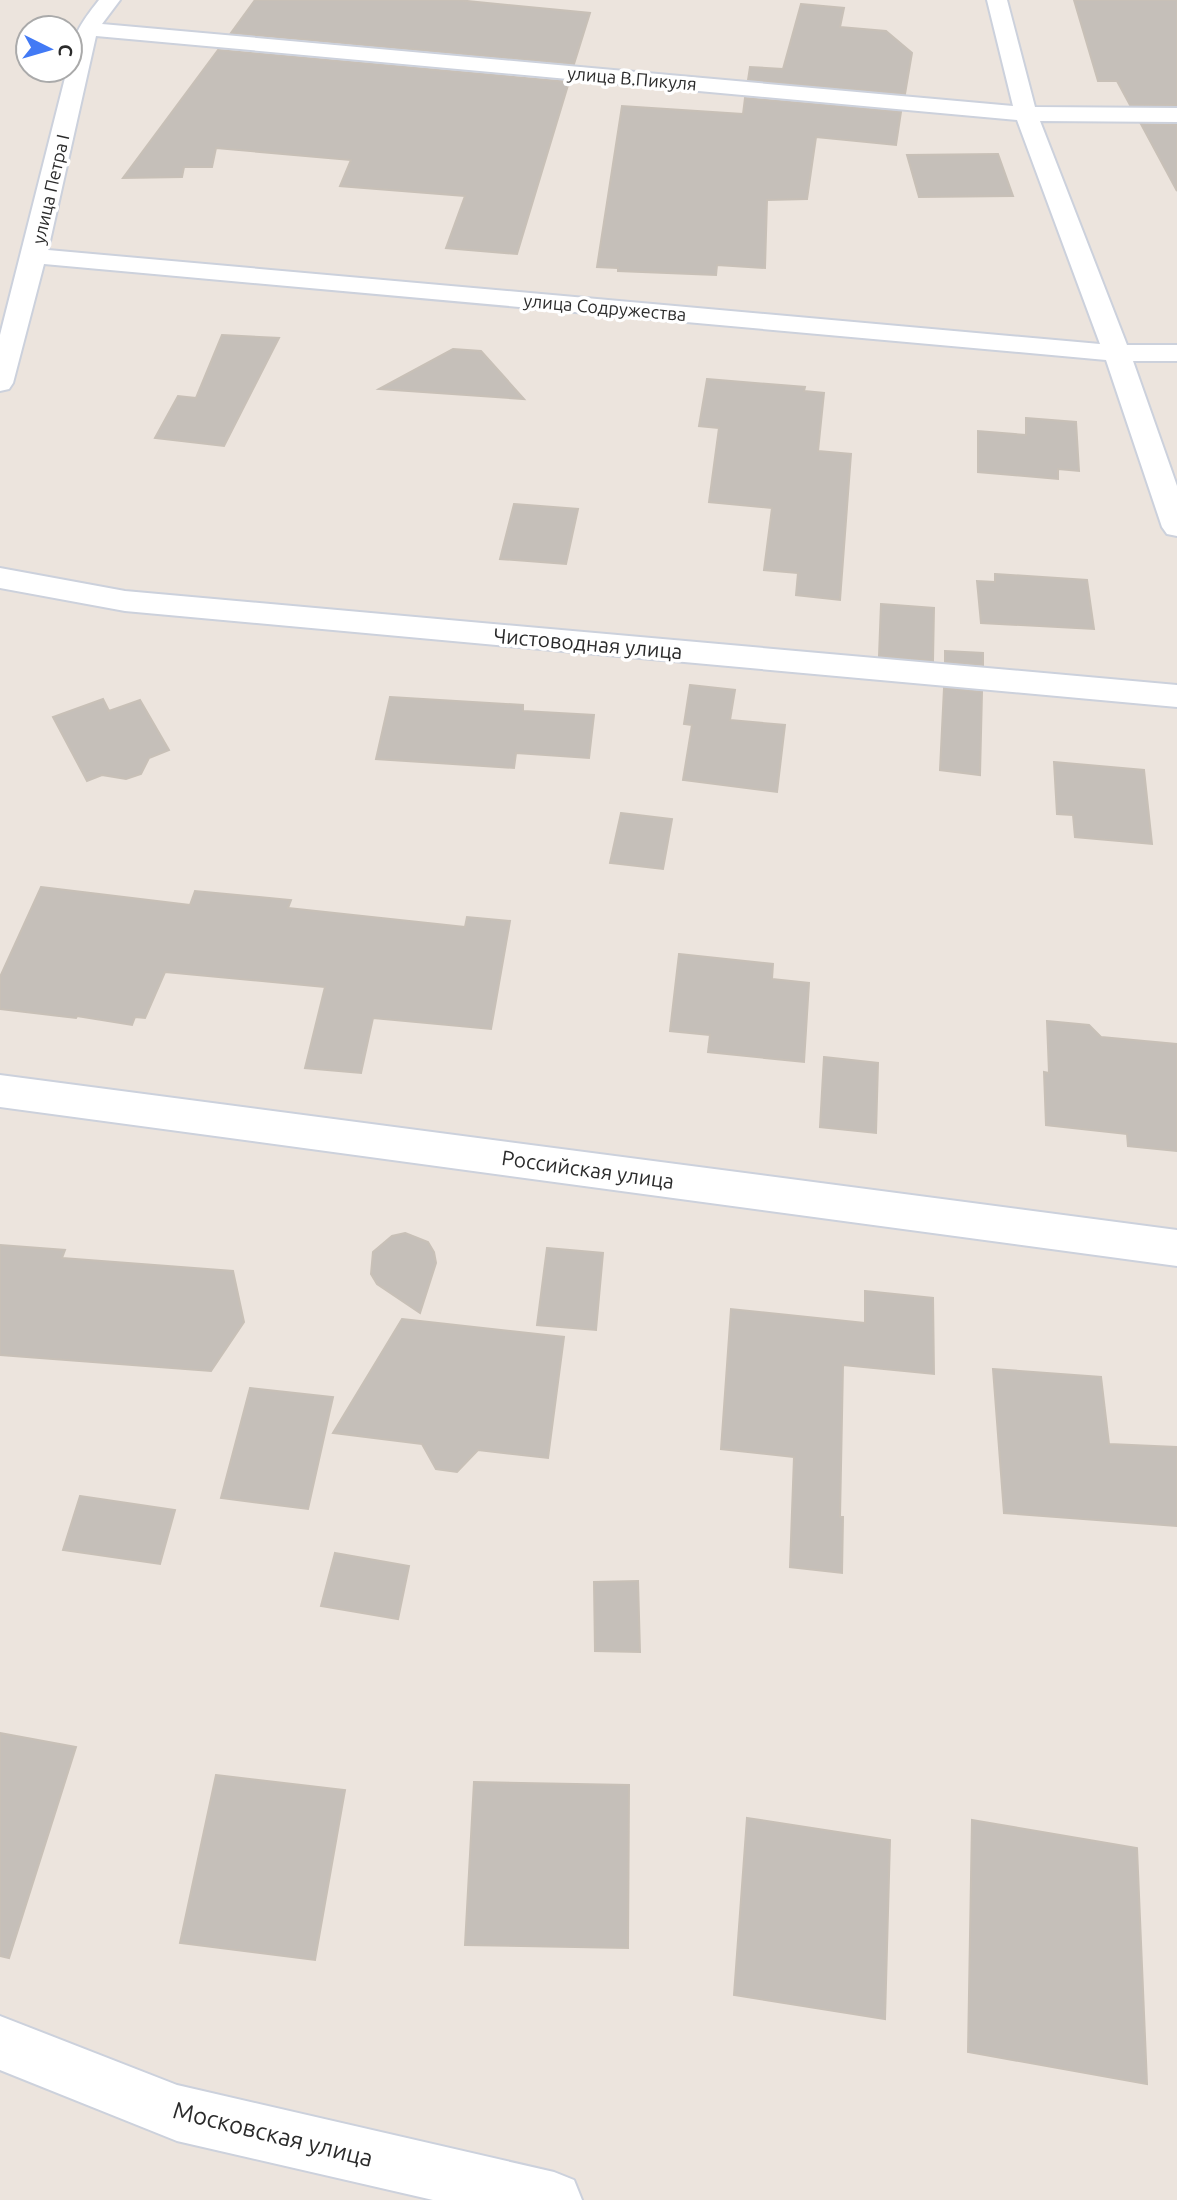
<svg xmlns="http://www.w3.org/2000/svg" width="1177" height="2200" viewBox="0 0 1177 2200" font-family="Ubuntu,sans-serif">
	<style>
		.building { fill: #c5bfb9; stroke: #c8c0b7; stroke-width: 2 }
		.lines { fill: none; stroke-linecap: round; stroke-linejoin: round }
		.street-casing { stroke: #ccd1dc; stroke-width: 4 }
		.street { fill: #fff; fill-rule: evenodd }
		.labels { text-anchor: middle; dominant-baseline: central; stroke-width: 7; stroke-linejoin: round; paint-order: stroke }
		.far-street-label { font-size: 18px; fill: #2b2b2b; stroke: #fff }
		.street-label { font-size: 21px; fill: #2b2b2b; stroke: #fff }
		.near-street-label { font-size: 24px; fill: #2b2b2b; stroke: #fff }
	</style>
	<rect width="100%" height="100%" fill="#ece4dd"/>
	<path class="building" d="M255,0H457L590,13L574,64L231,33Z
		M1074,0H1177V105H1130L1117,81H1098Z
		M801,4L844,8L840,27L886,31L912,53L905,94L748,80L750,67L783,69Z
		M218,50L569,82L517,254L446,248L465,196L340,186L351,160L216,148L212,167H184L182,177L123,178Z
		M745,98L901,112L896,145L816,137L807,199L767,200L765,268L717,265L716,275L618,271V268L597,267L622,106L743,114Z
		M1141,124L1177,125V191Z
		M998,154L1013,196L919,197L907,155Z
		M222,335L279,338L224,446L155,438L178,396L196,398Z
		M453,349L481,351L524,399L379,389Z
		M707,379L805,387L804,391L824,393L818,451L851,454L840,600L796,595L798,573L764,570L772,508L709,502L719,428L699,426Z
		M1026,418L1076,422L1079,471L1058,469V479L978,472V431L1026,435Z
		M514,504L578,509L566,564L500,559Z
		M995,574L1087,580L1094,629L981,623L977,581L995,582Z
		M881,604L934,608L933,661L879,656Z
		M945,651L983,653V665L945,662Z
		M690,685L735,690L730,720L785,725L777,792L683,780L692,725L684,724Z
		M944,688L982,692L980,775L940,770Z
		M390,697L523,705V711L594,715L589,758L516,753L514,768L376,759Z
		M103,699L109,711L140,700L169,750L149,758L141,774L126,779L102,775L87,781L53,717Z
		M1054,762L1144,770L1152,844L1075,837L1073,815L1057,814Z
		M621,813L672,819L663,869L610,863Z
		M41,887L190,905L195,891L291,900L288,908L465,927L467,917L510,921L491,1029L373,1018L361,1073L305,1068L325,987L165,972L145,1018L135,1017L132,1025L77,1016L76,1018L0,1009V977Z
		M679,954L773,964L772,979L809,983L804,1062L708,1052L710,1035L670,1031Z
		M1047,1021L1089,1025L1101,1037L1177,1044V1151L1128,1146L1127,1134L1046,1125L1044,1072L1049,1073Z
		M824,1057L878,1063L876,1133L820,1127Z
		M405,1233L428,1242L434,1252L436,1263L420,1313L377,1284L371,1274L373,1252L392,1236Z
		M0,1245L65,1250L62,1258L233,1271L244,1322L211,1371L0,1355Z
		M547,1248L603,1253L596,1330L537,1325Z
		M865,1291L933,1298L934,1374L843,1365L840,1517H843L842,1573L790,1567L794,1457L721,1449L731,1309L865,1323Z
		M402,1319L564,1337L548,1458L478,1450L457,1472L436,1469L422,1444L333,1433Z
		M993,1369L1101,1377L1109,1444L1177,1447V1526L1004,1513Z
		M250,1388L333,1397L308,1509L221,1498Z
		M80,1496L175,1510L160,1564L63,1550Z
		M335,1553L409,1566L398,1619L321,1606Z
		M638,1581L640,1652L595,1651L594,1582Z
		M0,1733L76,1747L9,1958L0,1956Z
		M216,1775L345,1790L315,1960L180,1943Z
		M474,1782L629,1785L628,1948L465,1945Z
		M747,1818L890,1840L885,2019L734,1995Z
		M972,1820L1137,1848L1147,2084L968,2052Z"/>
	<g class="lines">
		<g class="street-casing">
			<path id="street" d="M99,0H120L102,24L1013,106L987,0H1007L1035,107L1177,108V122L1040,121L1127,345H1177V361H1133L1177,486V536L1167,534L1162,527L1106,360L44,264L13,383L9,389L0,391V335L67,70H70C70,38 80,24 99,0ZM96,36L1017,120L1100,344L48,250Z
				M0,568L125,591L1177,685V707L125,611L0,588Z
				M0,1075L1177,1230V1266L0,1107Z
				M0,2016L177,2085L554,2172L574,2180L582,2200H433L177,2141L0,2070Z"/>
		</g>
		<use href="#street" class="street"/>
	</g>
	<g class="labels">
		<g class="far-street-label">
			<text transform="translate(632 78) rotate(5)">улица В.Пикуля</text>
			<text transform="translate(50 189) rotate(-77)">улица Петра I</text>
			<text transform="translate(605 307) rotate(5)">улица Содружества</text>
		</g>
		<g class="street-label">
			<text transform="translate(588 643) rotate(5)">Чистоводная улица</text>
			<text transform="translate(588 1169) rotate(8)">Российская улица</text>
		</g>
		<g class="near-street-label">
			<text transform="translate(273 2134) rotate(14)">Московская улица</text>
		</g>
	</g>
	<g transform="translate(49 49) rotate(95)"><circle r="33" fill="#ffffff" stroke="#aaaaaa" stroke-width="2"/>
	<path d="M0-5L12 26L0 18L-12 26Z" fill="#427af5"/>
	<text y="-10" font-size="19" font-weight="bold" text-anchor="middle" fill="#2b2b2b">С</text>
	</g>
</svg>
